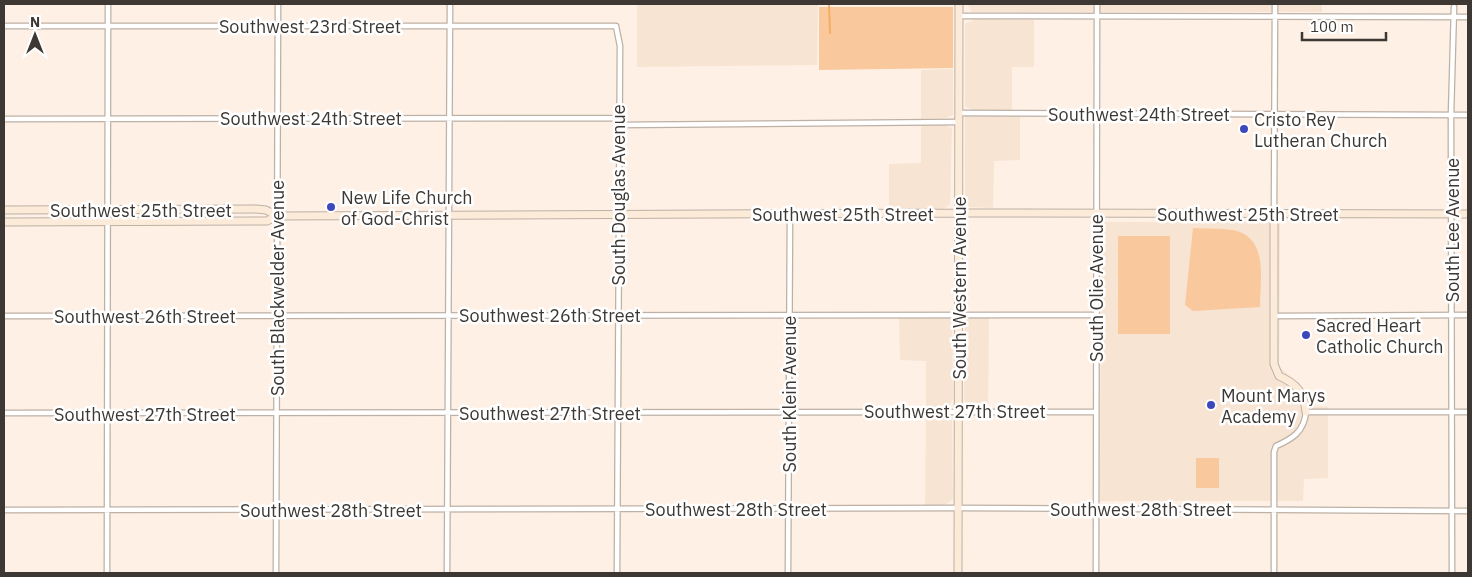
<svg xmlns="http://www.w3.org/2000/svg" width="1472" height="577" viewBox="0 0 1472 577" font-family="'IBM Plex Sans',sans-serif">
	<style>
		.built { fill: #f7e4d3 }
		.green { fill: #f9c89d }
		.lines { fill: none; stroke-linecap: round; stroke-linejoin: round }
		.stream { stroke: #f7ab63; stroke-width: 2 }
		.street-casing { stroke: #bdb0a5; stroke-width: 7 }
		.secondary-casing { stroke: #bdb0a5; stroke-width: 9 }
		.street { stroke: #fff; stroke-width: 4.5 }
		.secondary { stroke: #fdebda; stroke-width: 7 }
		.poi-dot { fill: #3c48bb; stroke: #fff; stroke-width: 2 }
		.labels { text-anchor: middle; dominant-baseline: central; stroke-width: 5; stroke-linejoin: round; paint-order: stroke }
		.street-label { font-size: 18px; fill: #3d3834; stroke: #fff }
		.poi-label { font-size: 18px; fill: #3d3834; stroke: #fff; text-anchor: start }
	</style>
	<rect width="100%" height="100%" fill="#fef0e5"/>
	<path class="built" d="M637,4H818L817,65L637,67Z
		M967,4H1322V12H972Z
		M975,19L1034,20V67H1012V110H972L965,106V24Z
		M953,69V115L945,118L921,119V70Z
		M965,116H1020V160L994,161L993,208L969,207L965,199Z
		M921,125H945L952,128L950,204L944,209L889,210V164L921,163Z
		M1101,222H1280L1279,367L1300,384L1310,406L1328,407V478L1304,479L1303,501H1100Z
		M899,317H948L952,320L953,398L949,407H926V361L900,360Z
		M968,317H989L988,408L968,407L964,400V321Z
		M926,414H946L952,420L953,499L945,505H925Z"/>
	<path class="green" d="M819,7H829L830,33V7H953V68L819,70Z
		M1193,228C1206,229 1220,228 1233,230C1269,237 1260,279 1260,307L1193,311L1185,305Z
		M1118,236H1170V334H1118Z
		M1196,458H1219V488H1196Z"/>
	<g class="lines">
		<path class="stream" d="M829,4L830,33"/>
		<g class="street-casing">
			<path id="street" d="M959,16L1468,17
				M4,26H616L620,46L617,573
				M959,113L1468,115
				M4,119L618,118
				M618,125L959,122
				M1274,214L1275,4
				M4,316L1097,315
				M1274,316L1468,315
				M4,413L1096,412
				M4,510L958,508L1468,511
				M107,573L108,4
				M276,573L278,4
				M447,573L450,4
				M788,573L790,214
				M1096,573L1097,4
				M1274,573V452L1276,446C1292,439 1304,432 1306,412H1468
				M1452,573L1451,115L1454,7"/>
		</g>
		<g class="secondary-casing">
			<path id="secondary" d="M4,210L256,209L266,210L277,216L959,213L1468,214
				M1274,214V364L1279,376C1297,384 1304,392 1306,412
				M4,222L267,221L277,216
				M958,573L959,4"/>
		</g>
		<use href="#street" class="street"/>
		<use href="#secondary" class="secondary"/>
	</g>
	<g class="poi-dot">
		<circle cx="1244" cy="129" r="5"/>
		<circle cx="331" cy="207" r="5"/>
		<circle cx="1306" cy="335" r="5"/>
		<circle cx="1211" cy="405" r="5"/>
	</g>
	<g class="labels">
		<g class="street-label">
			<text x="310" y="26">Southwest 23rd Street</text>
			<text x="1139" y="114">Southwest 24th Street</text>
			<text x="311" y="118">Southwest 24th Street</text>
			<text transform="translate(618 195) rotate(-90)">South Douglas Avenue</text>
			<text x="141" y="210">Southwest 25th Street</text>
			<text x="843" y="214">Southwest 25th Street</text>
			<text x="1248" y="214">Southwest 25th Street</text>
			<text transform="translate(1452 230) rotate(-90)">South Lee Avenue</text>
			<text transform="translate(277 288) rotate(-90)">South Blackwelder Avenue</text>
			<text transform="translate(959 288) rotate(-90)">South Western Avenue</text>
			<text transform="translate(1096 288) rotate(-90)">South Olie Avenue</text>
			<text x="550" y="315">Southwest 26th Street</text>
			<text x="145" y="316">Southwest 26th Street</text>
			<text transform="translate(789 394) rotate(-90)">South Klein Avenue</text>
			<text x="955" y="411">Southwest 27th Street</text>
			<text x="550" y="413">Southwest 27th Street</text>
			<text x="145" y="414">Southwest 27th Street</text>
			<text x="736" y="509">Southwest 28th Street</text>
			<text x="1141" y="509">Southwest 28th Street</text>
			<text x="331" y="510">Southwest 28th Street</text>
		</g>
		<g class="poi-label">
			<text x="1254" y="119">Cristo Rey<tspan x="1254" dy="21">Lutheran Church</tspan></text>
			<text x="341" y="197">New Life Church<tspan x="341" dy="21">of God-Christ</tspan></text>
			<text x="1316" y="325">Sacred Heart<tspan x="1316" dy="21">Catholic Church</tspan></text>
			<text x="1221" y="395">Mount Marys<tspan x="1221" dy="21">Academy</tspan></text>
		</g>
	</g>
	<rect width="1472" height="577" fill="none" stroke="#3d3834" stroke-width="10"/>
	<g transform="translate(35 35)" stroke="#ffffff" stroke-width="4" paint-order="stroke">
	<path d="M0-4L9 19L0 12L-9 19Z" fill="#3d3834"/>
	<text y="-8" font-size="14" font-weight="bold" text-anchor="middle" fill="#3d3834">N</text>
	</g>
	<path d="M1302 32v8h84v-8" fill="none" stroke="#3d3834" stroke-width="2.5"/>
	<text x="1310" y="32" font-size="15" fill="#3d3834" stroke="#ffffff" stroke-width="4" paint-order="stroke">100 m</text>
</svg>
